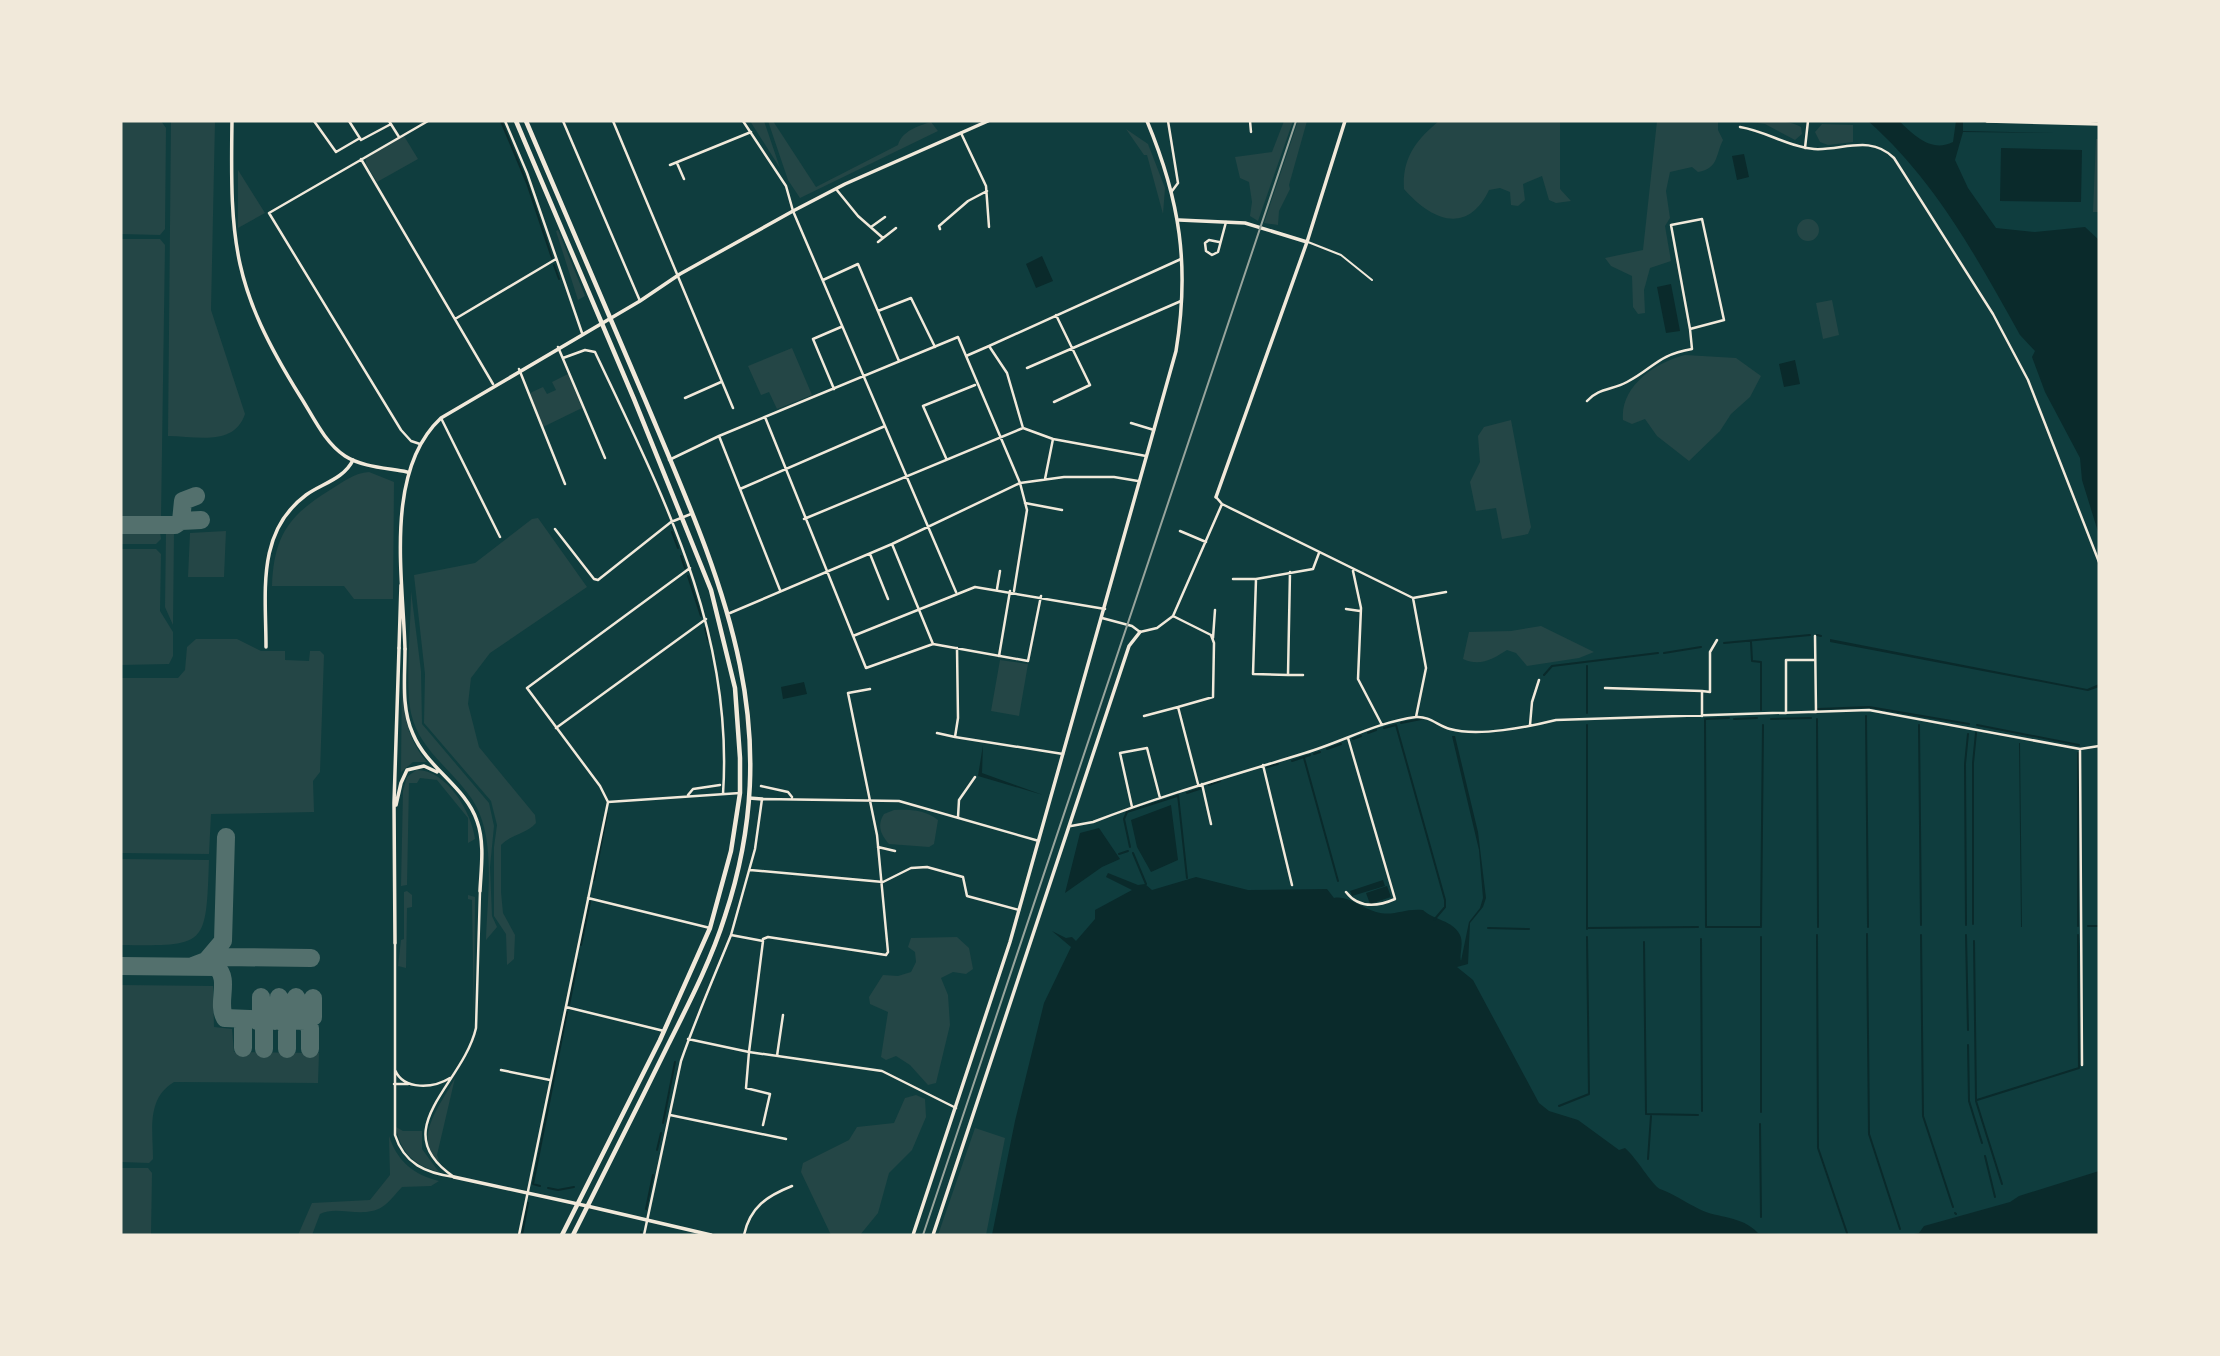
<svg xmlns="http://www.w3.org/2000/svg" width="2220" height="1356" viewBox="0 0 2220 1356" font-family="'Golos Text',sans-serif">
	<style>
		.green { fill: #244646 }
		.water { fill: #0a2a2b }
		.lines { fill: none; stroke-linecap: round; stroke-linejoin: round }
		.stream { stroke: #0a2a2b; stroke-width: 2 }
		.taxiway { stroke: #53706d; stroke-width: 18 }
		.pedestrian { stroke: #f1e9da; stroke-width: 2 }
		.minor { stroke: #f1e9da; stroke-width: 2.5 }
		.tertiary { stroke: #f1e9da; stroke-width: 3.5 }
		.secondary { stroke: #f1e9da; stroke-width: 3.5 }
		.trunk { stroke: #f1e9da; stroke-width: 4.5 }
		.rail { stroke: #97a49c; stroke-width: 2 }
	</style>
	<rect width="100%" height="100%" fill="#0f3d3e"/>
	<path class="green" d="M121,121H161L166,128L165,229L160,235L121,234Z
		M171,121H215L211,310L245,414C234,447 196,436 168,436Z
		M750,121H764L780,168Z
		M768,121H773L816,187L898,145C902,131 918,126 931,122L938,131L800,198L788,180Z
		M1284,121H1293L1258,221L1250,216L1252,202L1249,182L1240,178L1235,157L1272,152Z
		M1298,121H1307L1289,185L1290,189L1279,211L1278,225L1264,223Z
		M1439,121H1560V189L1571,201L1556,203L1549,200L1542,176L1523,184L1525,200L1518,206L1511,205L1510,192L1500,188L1489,190C1467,236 1431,220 1404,189C1402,158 1416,140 1439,121Z
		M1657,121H1718V130L1723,140C1715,156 1719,168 1698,172L1692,167L1670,172L1666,191L1670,218L1665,226L1671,261L1650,268L1644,290L1645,313L1638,314L1633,307L1632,276L1611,266L1605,258L1643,250Z
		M1742,121C1758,121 1787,118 1801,127L1802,134L1795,140L1765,124Z
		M1822,124L1853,125V142L1828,145L1820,142L1815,132Z
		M1126,129L1148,144L1165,188L1163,214L1147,155H1144Z
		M404,136L418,159L377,182L366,164V158Z
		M2096,139H2099V212H2093Z
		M238,170L265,213L238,228Z
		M1797 230a11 11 0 1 1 22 0a11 11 0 1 1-22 0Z
		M558,230L585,296L578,300L556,231Z
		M121,239H160L165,245L161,518H121Z
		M1832,300L1839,335L1823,339L1816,303Z
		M792,348L812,395L777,409L769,392L761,395L748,366Z
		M1685,355L1736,358L1761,376L1750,397L1731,414L1720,431L1689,461L1657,436L1645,419L1632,424L1623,420C1620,386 1656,362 1685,355Z
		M568,374L582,408L543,427L530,393L543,387L547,394L556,390L552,382Z
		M1511,420L1531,527L1528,534L1502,539L1496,508L1476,511L1470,482L1480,462L1478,436L1484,427Z
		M369,472L394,482L393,599H354L344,586H272C274,536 288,516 330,490C343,482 354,473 369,472Z
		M538,518L587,587L490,653L471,678L468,704L479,747L535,815L536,823C525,835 511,834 501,845V892L503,913L515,935L514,959L507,965L506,934L494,916V847L497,825L491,801L424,723L425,674L414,575L475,563L532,519Z
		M121,531L160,532L161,539L156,544H121Z
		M226,531L224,577H188L190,533Z
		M166,532H174L173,625L165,607Z
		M121,549H156L161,554L160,611L173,632V656L169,664L121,665Z
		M411,591L421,671L422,724L489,803L494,826L490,867L492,916L497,927L486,940C487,895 498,833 469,795C449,767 419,749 411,713C405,684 411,624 411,591Z
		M1541,626L1594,652L1579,658L1527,666L1516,653L1507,650C1493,659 1480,667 1463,659L1469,632L1511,631Z
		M196,639H237L261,651H285V660L309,661L310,651H320L324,655L320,772L313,781L314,812L211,814L209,854L121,853V678H178L185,670L187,647Z
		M1000,660L1028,664L1019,716L991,711Z
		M402,665C403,701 402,733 427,762H413L401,772Z
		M416,770C446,769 472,812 475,839L468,843V818L437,780L420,778L417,783H409L407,885L401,886L403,791L407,777Z
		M894,810C909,809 926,810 938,820L934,844L929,847L889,844C880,834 877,825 884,814Z
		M121,859L209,860C206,947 207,946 121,945Z
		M407,891L412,895V907L407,908L406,968L398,966L401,940L404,939V892Z
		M468,895L475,897L474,1025L472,900L468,899Z
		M957,937L969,948L973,969L966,974L953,972L941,978L948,995L950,1025L936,1083L928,1085L910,1065L896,1056L886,1060L881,1057L888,1012L870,1004L869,997L883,975L898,976L911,972L916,962L915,952L908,947L911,938Z
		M121,985L213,986L214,1027L232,1029L234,1052L319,1053L318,1083L174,1082C146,1099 153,1130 153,1159L149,1163L121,1162Z
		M455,1078L437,1155L440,1164C410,1140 442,1103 455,1078Z
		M916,1095L925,1099L926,1117L912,1150L889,1173L878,1213L860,1235H831L801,1172L803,1163L849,1140L857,1127L894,1123L905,1098Z
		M396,1127L403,1131H422V1149L439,1172C415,1166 400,1152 396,1127Z
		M975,1128L1005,1138L986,1235H938Z
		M389,1136C397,1161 414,1175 439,1181L431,1186L402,1187C396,1193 389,1203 382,1207C363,1219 337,1205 320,1214L312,1235H298L312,1203L370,1200L390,1175Z
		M121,1168H148L152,1173L151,1235H121Z"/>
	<path class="water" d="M1868,121H1899C1914,135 1931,153 1953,142L1956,121H1963V131L2055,133L1963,132L1955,160L1968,188L1996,228L2035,232L2085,227L2099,240V535L2082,480L2080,458L2045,392L2032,357L2035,351L2020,335C1977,258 1935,180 1868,121Z
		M2001,148L2082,150L2081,202L2000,201Z
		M1744,154L1749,177L1737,180L1732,156Z
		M1042,256L1053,281L1036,288L1026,264Z
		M1671,284L1680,331L1666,333L1657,287Z
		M1795,360L1800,384L1784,387L1779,364Z
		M1830,639L2087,689L2099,684V687L2088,691L1830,642Z
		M804,682L807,694L783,699L781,687Z
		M1452,736H1455L1478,832L1486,898L1483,907L1470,923L1468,964L1457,967L1473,980L1539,1103L1549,1111L1578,1120L1619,1150L1625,1148C1636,1157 1652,1185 1660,1189C1674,1194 1685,1202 1699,1209C1719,1219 1741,1215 1758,1233L1803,1235H992L1015,1121L1044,1003L1071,947L1052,931L1066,938L1072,937L1076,941L1095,919V910L1132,890L1106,877L1108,873L1138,885L1145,884L1152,890L1196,877L1248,890L1327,889L1334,898C1347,895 1362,908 1376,912C1395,917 1403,908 1423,910C1433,920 1453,920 1460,935C1464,943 1459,955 1461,961L1469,922L1480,908L1483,898L1479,850Z
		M2019,743H2020L2022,927H2021Z
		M983,745L982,773L1043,795L978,776Z
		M1171,805L1178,860L1151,872L1137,847L1131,820Z
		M1099,828L1120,859L1102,867L1065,893L1080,833Z
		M1383,880L1385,886L1352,896L1350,891Z
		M1387,886L1391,897L1370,904L1366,893Z
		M2099,1171V1235H1909L1919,1233L1924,1226L2010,1202L2019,1196Z"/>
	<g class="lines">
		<path class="stream" d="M501,121L527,183L552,258
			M554,265L559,279
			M672,532L678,548
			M681,556L685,568
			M688,576L701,616
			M705,628L708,640
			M1817,635L1821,636
			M1751,642L1752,661L1761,662V710
			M1724,643L1810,635
			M1664,653L1701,647
			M1587,666V713
			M1544,675L1552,666L1658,653
			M1818,709L1869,707L1969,724
			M1866,716L1868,927
			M1729,718L1705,719L1706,927H1761L1763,725
			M1734,719L1757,718
			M1771,719L1811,718
			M1817,719L1818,927
			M1401,723L1421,719
			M1587,725V929
			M1919,725L1921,925
			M1977,725L2079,745
			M1384,728L1396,725L1445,900V907L1434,920
			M1368,733L1376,730
			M1353,739L1361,736
			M1327,749L1341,744
			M2078,753V926
			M1314,754L1320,752
			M1304,758L1338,881
			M1292,761L1310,755
			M1267,767L1278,764
			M1209,785L1220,781
			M1187,793L1202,788
			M1178,795L1187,878
			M1130,847L1124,819L1127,812L1177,796
			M1133,853L1146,884
			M1119,854L1128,851
			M594,880L607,814
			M1973,924V763L1976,733
			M1966,925L1965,764L1968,734
			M2088,926H2099
			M1488,928L1529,929
			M1587,928L1698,927
			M1867,934L1869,1134L1900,1229
			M1817,935L1818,1148L1847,1233
			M1921,935L1923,1116L1953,1207
			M1966,935L1968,1030
			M1701,939L1702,1111
			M1974,941L1976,1101L2002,1184
			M1644,942L1646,1114L1698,1115
			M581,945L590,902
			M569,1005L578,960
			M1968,1045L1969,1101L1982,1143
			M1977,1100L2079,1068L2078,935
			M1559,1106L1589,1094L1587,937
			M1761,1112V937
			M663,1123L675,1062
			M1760,1124L1761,1217
			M657,1150L661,1133
			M1985,1156L1995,1197
			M1648,1159L1651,1116
			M540,1186L533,1184L567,1012
			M548,1188L558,1190L574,1187
			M646,1209L653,1175
			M1955,1213L1956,1214
			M522,1235L528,1203
			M641,1235V1232"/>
		<path class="taxiway" d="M181,521L201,520
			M121,525H175L181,521L183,501L196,496
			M207,960L223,957L311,958
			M121,966L216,967C231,979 216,1003 225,1018L305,1021L310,1028V1049
			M193,966L206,961L223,941L226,837
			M240,1020L243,1024V1048
			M257,1021L261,1017V997
			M259,1021L264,1026V1049
			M275,1021L279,1017V997
			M282,1021L287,1027V1049
			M292,1021L296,1017V997
			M305,1021L313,1017V998"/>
		<path class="pedestrian" d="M1308,242L1341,255L1372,280"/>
		<path class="minor" d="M314,121L336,152L360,138
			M349,121L361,140L391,124
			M389,121L399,137
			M505,121L527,173L582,333
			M563,121L640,301
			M613,121L733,408
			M743,121L786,186L793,211L956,592
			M1168,121L1178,183L1172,191
			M1250,121L1251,132
			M1740,127C1766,131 1788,147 1814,149C1842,151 1870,134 1894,158L1993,314L2028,380L2099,562
			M961,133L986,186L989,227
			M1805,148L1808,121
			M361,159L493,384
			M677,163L684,179
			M670,165L751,132
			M836,189L858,216L883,238
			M871,227L885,217
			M940,229L939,226L968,201L987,191
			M878,242L896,228
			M1219,242L1209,240L1205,243L1206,251L1212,255L1218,252L1226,222
			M823,280L858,264L899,361
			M878,311L911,298L935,347
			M455,319L556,259
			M989,346L1181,259
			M558,347L605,458
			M563,358L585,350L595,352C663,496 734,631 723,794
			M1027,368L1181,301
			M519,369L565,484
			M834,389L813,339L841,327
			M685,398L721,382
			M1587,401C1598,388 1613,390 1627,382C1654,368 1657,355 1692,349L1690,329L1724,320L1702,219L1671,225L1690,329
			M1054,402L1090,385L1056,315
			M765,417L866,668L933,644L1028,661L1041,596
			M441,418L500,537
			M1131,423L1154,430
			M1023,428L1053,439L1045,479
			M1053,439L1146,456
			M420,444L411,441L401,430L269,213L428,121
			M946,458L923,406L975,385
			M669,460L719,436
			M740,489L885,426
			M1025,503L1062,510
			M1222,504L1413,598L1426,668L1416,717
			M804,519L1023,428L1007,373L989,346L966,356
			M555,529L594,579L598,580L671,522L691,514
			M1180,531L1206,542
			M892,544L933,644
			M870,554L888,599
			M1353,571L1361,608L1358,679L1382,725
			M1290,572L1288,675L1253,674L1256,579L1313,569L1319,553
			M1233,579H1256
			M997,589L1000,571
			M780,590L719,436L958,337L1020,483L1027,510L1014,591
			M1413,598L1446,592
			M1346,609L1360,611
			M730,613L892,544L1020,483L1064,477H1114L1138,481
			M1173,616L1211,635L1214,643L1213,697L1178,707L1198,784
			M1102,618L1132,626L1140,632L1157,628L1173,616L1222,504L1216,497
			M853,636L975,587L1105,609
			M1815,636L1816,712
			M1213,638L1215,610
			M957,648L958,718L955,737L1063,754
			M999,656L1010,591
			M1288,675H1303
			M1605,688L1702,691
			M1786,713V660H1815
			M1144,716L1178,707
			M1702,716V691L1710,692V652L1717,640
			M1530,725L1532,702L1539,680
			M556,728L706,619
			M937,733L955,737
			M2080,749L2082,1065
			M1263,765L1292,885
			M1202,784L1211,824
			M761,786L788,792L792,797
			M688,795L693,789L720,785
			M608,802L740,793
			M1132,807L1120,753L1147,748L1160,798
			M958,817L959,800L975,777
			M1071,826L1093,822C1163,795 1234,775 1305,753C1342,742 1377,722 1416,717C1430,716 1438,726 1450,729C1478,737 1528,727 1556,720L1869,710L2080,749L2099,746
			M878,847L895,851
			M750,870L883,882L911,868L927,867L963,877L967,896L1019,910
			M1346,892C1359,909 1377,907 1395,899L1348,738
			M588,898L710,928
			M731,935L755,849L762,799L899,801L1039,841
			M763,939L768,937L886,955L888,952L877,835L848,693L870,689
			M395,943V1135C404,1164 426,1173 454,1177
			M566,1007L664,1031
			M777,1056L783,1015
			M395,1070C404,1091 434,1088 450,1078
			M501,1070L550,1080
			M394,1084H408
			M670,1115L786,1139
			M763,1125L770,1094L746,1088L749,1052L882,1071L956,1108
			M454,1177C384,1130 463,1085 476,1028L480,891
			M519,1235L608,802L600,786L527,688L690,568
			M644,1235L681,1061C696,1018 714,977 731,935L763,941L749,1052L688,1039
			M744,1235C750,1207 767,1196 792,1186"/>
		<path class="tertiary" d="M1179,220L1245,223L1307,242
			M1216,497L1307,242L1345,121
			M266,647C266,592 256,532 306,495C321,484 344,479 353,460
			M405,649C405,677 401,708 413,734C427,768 466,787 477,821C485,843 481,869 480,891
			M749,798L762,799
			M396,805L401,783L407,770L424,766L437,772
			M395,943L394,803L399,648
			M587,1206L711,1235
			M933,1235L1129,646L1140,632"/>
		<path class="secondary" d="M232,121C230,245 233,288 300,396C313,416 324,442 345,456C362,467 387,468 407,472
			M1987,121L2099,124
			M399,648L401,585
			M405,649C403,577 384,471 441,418L640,301L680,274L793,211L845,184L988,121
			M454,1177L587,1206
			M913,1235L1010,942L1176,351C1190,266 1180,200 1147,121"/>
		<path class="trunk" d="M516,121L634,399L711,590L735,688L740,758V793L731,851L710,928L660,1040L562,1235
			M526,121C566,215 606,308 646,402C720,578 789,723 725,916C711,961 688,1005 667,1047C636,1110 604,1173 573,1235"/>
		<path class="rail" d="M923,1235L1296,121"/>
	</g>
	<rect width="2220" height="1356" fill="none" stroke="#f1e9da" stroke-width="245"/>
</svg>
